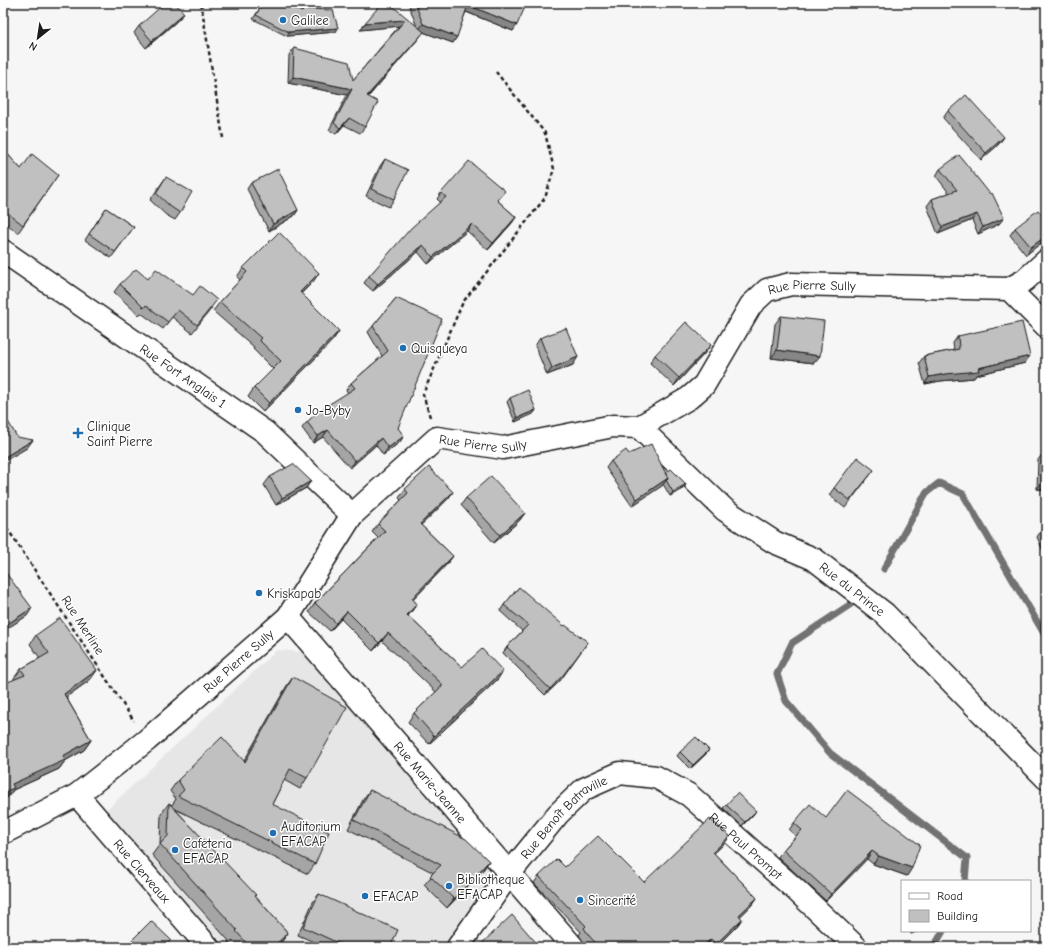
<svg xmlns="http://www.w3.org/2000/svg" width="1049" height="950" viewBox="0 0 1049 950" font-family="'Comic Neue',sans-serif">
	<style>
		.built { fill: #e6e6e6 }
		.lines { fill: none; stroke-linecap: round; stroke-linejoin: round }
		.stream { stroke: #727272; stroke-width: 7 }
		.minor-casing { stroke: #1c1c1c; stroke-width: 25 }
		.path { stroke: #1c1c1c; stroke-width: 2.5; stroke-dasharray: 4 3; stroke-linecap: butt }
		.minor { stroke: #fff; stroke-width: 22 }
		.wall { fill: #a5a5a5; stroke: #1c1c1c }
		.shaded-wall { fill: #868686; stroke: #1c1c1c }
		.building { fill: #c0c0c0; stroke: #1c1c1c }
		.poi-dot { fill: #1f6fb2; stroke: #fff; stroke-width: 1.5 }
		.labels { text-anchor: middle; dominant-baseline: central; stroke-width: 3; stroke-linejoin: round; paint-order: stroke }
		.poi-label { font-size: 13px; fill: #1c1c1c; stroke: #fff; text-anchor: start }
		.street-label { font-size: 13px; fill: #1c1c1c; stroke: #fff }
	</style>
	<rect width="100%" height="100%" fill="#f6f6f6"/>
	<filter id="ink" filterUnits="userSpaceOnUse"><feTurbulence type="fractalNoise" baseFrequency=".025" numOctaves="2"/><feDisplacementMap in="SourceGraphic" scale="8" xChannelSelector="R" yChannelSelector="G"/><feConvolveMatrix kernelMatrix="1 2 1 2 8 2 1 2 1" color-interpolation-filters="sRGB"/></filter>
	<g filter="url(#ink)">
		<path class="built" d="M277,650L302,652L492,872L447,947H223L101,815Z"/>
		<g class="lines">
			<path class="stream" d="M884,569L926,493L939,483L963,494L1046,637
				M851,604L792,643L777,674L786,701L830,753L967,858L965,881
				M934,947L943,931"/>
			<g class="minor-casing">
				<g id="minor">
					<path id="s1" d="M3,251L265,432L352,515"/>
					<path d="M1009,289L1046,326"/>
					<path id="s2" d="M639,427L725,510L774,542L814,559L885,614L1046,778"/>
					<path id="s3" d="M288,617L573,947"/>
					<path id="s4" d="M77,795L208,947"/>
					<path id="s5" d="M3,833L77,795L147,740L288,617L352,515L437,438L503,448L613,426L639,427L689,398L704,385L751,305L767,290L791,284L1009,289L1025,280L1046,261"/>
					<path id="s6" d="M458,947L509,874L558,814L584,789L620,773L656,777L689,795L797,891L856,947"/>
				</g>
			</g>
			<path class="path" d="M201,3L223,138
				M430,417L423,394L463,302L545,198L554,169L545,133L496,72
				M3,522L134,721"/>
			<use href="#minor" class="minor"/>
		</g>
		<path class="wall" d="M263,3H281L301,12L304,9L336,32L287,36L253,19Z
			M408,3H516L513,31L466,12L453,43L423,32L419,38L368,97L365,127L360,133L344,125L336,134L329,130L347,95L288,83L289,55L294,48L353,80L399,26L360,30L365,23L417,27Z
			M184,13L178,20L146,48L134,33L139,26Z
			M948,111L1004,137L998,145L981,160L943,118Z
			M3,149L21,169L58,175L18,233L3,221Z
			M385,159L394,199L389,207L366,196L380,166Z
			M940,169L999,224L978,234L972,220L938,234L927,206L932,199L949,193L936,176Z
			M166,177L180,213L175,220L166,215L150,200Z
			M251,183L298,210L294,216L269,231L247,189Z
			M441,193L500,197L497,200L516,217L512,223L488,250L467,231L428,264L418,252L373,291L364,283L369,276L440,202L437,199Z
			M106,208L134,227L111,258L85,240Z
			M1046,220V239L1026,255L1010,235L1015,228Z
			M243,268L313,282L301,294L339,331L333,340L263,412L248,397L254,388L273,369L253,349L254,347L213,311L220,302L240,280L237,277Z
			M148,279L212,308L192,333L172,317L163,329L141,313L139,315L114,292L120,284Z
			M396,298L398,428L400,442L383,455L376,445L350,468L323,437L313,443L302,428L307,422L348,393L346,390L351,383L382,356L368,332L373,326Z
			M781,316L814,363L771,358L775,324Z
			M958,336L1025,363L976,375L974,378L940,381L925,384L919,363L924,356L954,350L953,343Z
			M540,338L573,365L547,375L535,346Z
			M705,353L674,386L650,363L655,355Z
			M510,398L536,410L533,414L515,422L507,402Z
			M1043,453H1046V490L1037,489L1038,460Z
			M629,454L665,473L686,484L684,488L670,496L663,484L632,506L606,468L611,461Z
			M874,470L845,508L829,495L834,488Z
			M270,477L311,481L306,488L276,505L264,485Z
			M405,489L453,492L447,500L421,525L453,556L447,564L413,600L417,604L408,616L462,667L498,679L429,744L408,722L414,713L436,692L382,641L373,651L341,619L330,631L309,612L315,603L378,538L372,532L378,524L401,500L399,498Z
			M466,498L525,513L519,521L494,543L461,505Z
			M1046,527V555H1045L1037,537L1042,529Z
			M519,587L560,681L545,695L503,653L507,647L522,631L500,611L504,605Z
			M36,635L97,670L90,680L66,697L91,740L84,750L65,761L59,769L13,790L8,797L14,678L21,669L40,658L30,644Z
			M293,677L307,778L300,789L284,780L272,804L315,864L308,874L175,809L255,896L288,933L280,944L277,947H233L228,942L229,941L152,855L160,844L161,814L169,803L172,805L176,799L170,791L178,780L244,761L286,687Z
			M680,752L706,754L690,769L677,756Z
			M370,790L489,861L483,870L447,908L424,885L434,873L348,829L364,798Z
			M726,805L753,815L742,826L723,808Z
			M826,818L907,876L873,864L867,859L826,901L778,857L783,850L796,836L789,830L794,823Z
			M725,843L714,853L757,898L752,905L740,917L742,919L737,926L716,947H707L706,946L704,947H588L585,944L579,935L581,932L534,883L539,876L565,867L644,882Z
			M319,894L390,947H325L298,935L313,902Z
			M910,931H918L911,934Z"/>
		<path class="shaded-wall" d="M468,5L517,25L513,31L464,11Z
			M184,13L178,20L146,48L152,41Z
			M405,20L401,26L360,30L365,23Z
			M423,24L457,37L453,43L423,32L419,38L363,103Z
			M338,28L336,32L287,36L289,32Z
			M293,77L352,89L347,95L288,83Z
			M349,118L344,125L336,134L340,128Z
			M1004,137L998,145L981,160L986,153Z
			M298,210L294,216L269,231L273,224Z
			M977,214L972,220L938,234L942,227Z
			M516,217L512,223L488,250L493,243Z
			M1004,218L999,224L978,234L983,227Z
			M472,224L467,231L428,264L433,257Z
			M1046,236V239L1026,255L1031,247Z
			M423,245L418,252L373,291L378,284Z
			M319,273L313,282L293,301L300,292Z
			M339,331L333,340L263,412L269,403Z
			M711,345L705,353L674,386L679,378Z
			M777,350L820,356L814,363L771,358Z
			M1030,356L1025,363L976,375L974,378L940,381L925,384L929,377L945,374L978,368Z
			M578,357L573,365L547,375L552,368Z
			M536,410L533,414L515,422L517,418Z
			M328,430L323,437L313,443L318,436Z
			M404,436L400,442L383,455L388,448Z
			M381,438L376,445L350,468L355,461Z
			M33,440L27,448L3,462V458Z
			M668,478L662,486L632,506L637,499Z
			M311,481L306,488L276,505L282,498Z
			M1042,482H1046V490L1037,489Z
			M686,484L684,488L670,496L673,492Z
			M453,492L447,500L414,532L420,524Z
			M525,513L519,521L494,543L500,535Z
			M453,556L447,564L406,607L412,598Z
			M417,604L411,612L401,623L407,615Z
			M32,608L27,616L3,631V627Z
			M347,611L341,619L330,631L336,623Z
			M388,633L382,641L373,651L379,643Z
			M588,642L560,681L545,695L550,689Z
			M97,670L90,680L58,703L64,694Z
			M503,671L498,679L429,744L434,736Z
			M91,740L84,750L65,761L59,769L13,790L8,797L3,799V792L12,784Z
			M709,750L706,754L690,769L693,765Z
			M756,811L753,815L742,826L745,822Z
			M730,836L725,843L708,859L713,852Z
			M872,851L867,859L826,901L831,894Z
			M879,856L912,868L907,876L873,864Z
			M489,861L483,870L447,908L454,899Z
			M757,898L752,905L734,923L739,915Z
			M742,919L737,926L716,947H714L716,944Z
			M914,931H918L911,934Z
			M288,933L280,944L277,947H273Z
			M711,939L706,946L704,947H702Z"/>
		<path class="building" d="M165,3H175L184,13L152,41L139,26Z
			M263,3H281L302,12L304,9L333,10L338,28L289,32L256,15Z
			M382,3H389L424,32L367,96L378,102L365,127L349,118L340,128L334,123L352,89L293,77L294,48L349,62L353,80L405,20L365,23Z
			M415,3H516L525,7L517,25L468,5L457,37L423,24Z
			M966,95L1004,137L986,153L948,111Z
			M3,149L21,169L32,154L58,175L23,225L3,209Z
			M959,155L990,194L992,193L1004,218L983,227L977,214L942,227L932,199L957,190L940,169Z
			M385,159L408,170L394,199L371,189Z
			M469,161L505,191L497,200L516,217L493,243L472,224L433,257L423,245L378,284L369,276L411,228L446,197L441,193Z
			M278,169L298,210L273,224L251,183Z
			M166,177L192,192L180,213L171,207L156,193Z
			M106,208L134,227L115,252L89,234Z
			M1038,210L1046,220V236L1031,247L1015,228Z
			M279,232L319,273L300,292L339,331L269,403L254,388L281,361L259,340L261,338L220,302L247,272L243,268Z
			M136,269L148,279L156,269L193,295L200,286L217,300L197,325L178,310L168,322L146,305L144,308L120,284Z
			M396,298L442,319L398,428L404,436L388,448L381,438L355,461L328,430L318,436L307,422L320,410L355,388L351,383L388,351L373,326Z
			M781,316L824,321L820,356L777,350Z
			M686,322L711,345L679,378L655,355Z
			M1022,322L1030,356L978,368L979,371L945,374L929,377L924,356L959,349L958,336Z
			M566,328L578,357L552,368L540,338Z
			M528,390L536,410L517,418L510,398Z
			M3,413L17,437L33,440L3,458Z
			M651,444L668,478L637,499L611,461L626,450L629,454Z
			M1043,453H1046V482H1042Z
			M857,457L874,470L850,500L834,488Z
			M293,464L311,481L282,498L270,477Z
			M429,467L453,492L420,524L453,556L412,598L417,604L407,615L462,667L482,649L503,671L434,736L414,713L443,685L388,633L379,643L347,611L336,623L315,603L385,531L378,524L408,493L405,489Z
			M671,469L686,484L673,492L666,480L668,478L665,473Z
			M491,476L525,513L500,535L466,498Z
			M1046,527V538L1042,529Z
			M3,569L32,608L3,627Z
			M519,587L564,626L565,625L588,642L564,674L550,689L507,647L528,625L504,605Z
			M60,618L97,670L64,694L91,740L63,756L65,760L12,784L14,788L3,792V684L25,675L21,669L49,653L36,635Z
			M293,677L347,707L307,778L290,769L272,804L329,832L315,864L178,796L184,790L178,780L222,737L245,762Z
			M696,737L709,750L693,765L680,752Z
			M370,790L466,839L489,861L454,899L430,876L441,865L354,820Z
			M847,790L920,845L912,868L879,856L872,851L831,894L783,850L802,830L794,823L810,804L826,818Z
			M737,793L756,811L745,822L726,805Z
			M169,803L256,895L255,896L288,933L273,947H250L236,931L237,930L160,844L168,836Z
			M710,819L730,836L713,852L757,898L739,915L742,919L716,944L711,939L702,947H600L590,937L584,928L586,926L539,876L557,859L565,867L598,836L644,882Z
			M319,894L398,930L390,947H347L303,927Z
			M512,915L540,947H478Z
			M151,921L171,940L164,947H125Z"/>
	</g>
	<g class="poi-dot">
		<circle cx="283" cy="20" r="4"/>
		<circle cx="403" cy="348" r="4"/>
		<circle cx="298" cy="410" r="4"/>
		<path d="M76 427h4v4h4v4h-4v4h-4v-4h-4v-4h4z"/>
		<circle cx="259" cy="593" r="4"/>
		<circle cx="273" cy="833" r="4"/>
		<circle cx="175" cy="850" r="4"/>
		<circle cx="449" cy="886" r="4"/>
		<circle cx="365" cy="896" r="4"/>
		<circle cx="580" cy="900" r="4"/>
	</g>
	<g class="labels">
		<g class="poi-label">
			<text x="291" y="20">Galilee</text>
			<text x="411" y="348">Quisqueya</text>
			<text x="306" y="410">Jo-Byby</text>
			<text x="87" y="426">Clinique<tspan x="87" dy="15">Saint Pierre</tspan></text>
			<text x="267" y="593">Kriskapab</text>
			<text x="281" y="826">Auditorium<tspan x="281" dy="15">EFACAP</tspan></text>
			<text x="183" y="843">Cafeteria<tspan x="183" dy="15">EFACAP</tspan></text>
			<text x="457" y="879">Bibliotheque<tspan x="457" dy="15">EFACAP</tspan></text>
			<text x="373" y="896">EFACAP</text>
			<text x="588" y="900">Sincerité</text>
		</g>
		<g class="street-label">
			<text stroke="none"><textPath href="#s5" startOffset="1037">Rue Pierre Sully</textPath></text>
			<text stroke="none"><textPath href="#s1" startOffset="219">Rue Fort Anglais 1</textPath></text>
			<text stroke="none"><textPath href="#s5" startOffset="641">Rue Pierre Sully</textPath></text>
			<text stroke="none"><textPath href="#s2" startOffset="270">Rue du Prince</textPath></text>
			<text transform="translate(83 625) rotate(57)">Rue Merline</text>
			<text stroke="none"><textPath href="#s5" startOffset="293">Rue Pierre Sully</textPath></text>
			<text stroke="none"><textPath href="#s3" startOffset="218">Rue Marie-Jeanne</textPath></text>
			<text stroke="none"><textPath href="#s6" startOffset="169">Rue Benoît Batraville</textPath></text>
			<text stroke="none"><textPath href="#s6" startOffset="392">Rue Paul Prompt</textPath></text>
			<text stroke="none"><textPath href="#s4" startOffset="100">Rue Clerveaux</textPath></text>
		</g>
	</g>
	<rect width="1049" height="950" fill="none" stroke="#fff" stroke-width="16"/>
	<rect x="8" y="8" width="1033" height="934" fill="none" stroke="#1c1c1c" stroke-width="1.5" filter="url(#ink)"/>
	<rect x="901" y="880" width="130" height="52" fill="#ffffff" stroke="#a4a4a4"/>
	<rect x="909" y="893" width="20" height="6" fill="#ffffff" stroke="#a4a4a4"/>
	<text x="937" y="900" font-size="12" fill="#1c1c1c">Road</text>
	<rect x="909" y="910" width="20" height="12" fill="#c0c0c0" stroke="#a4a4a4"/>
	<text x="937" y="920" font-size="12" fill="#1c1c1c">Building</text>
	<g transform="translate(38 38) rotate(210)" stroke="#ffffff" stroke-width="3" paint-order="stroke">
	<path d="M0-3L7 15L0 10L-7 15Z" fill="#1c1c1c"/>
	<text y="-6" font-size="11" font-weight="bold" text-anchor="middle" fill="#1c1c1c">N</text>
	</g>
</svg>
